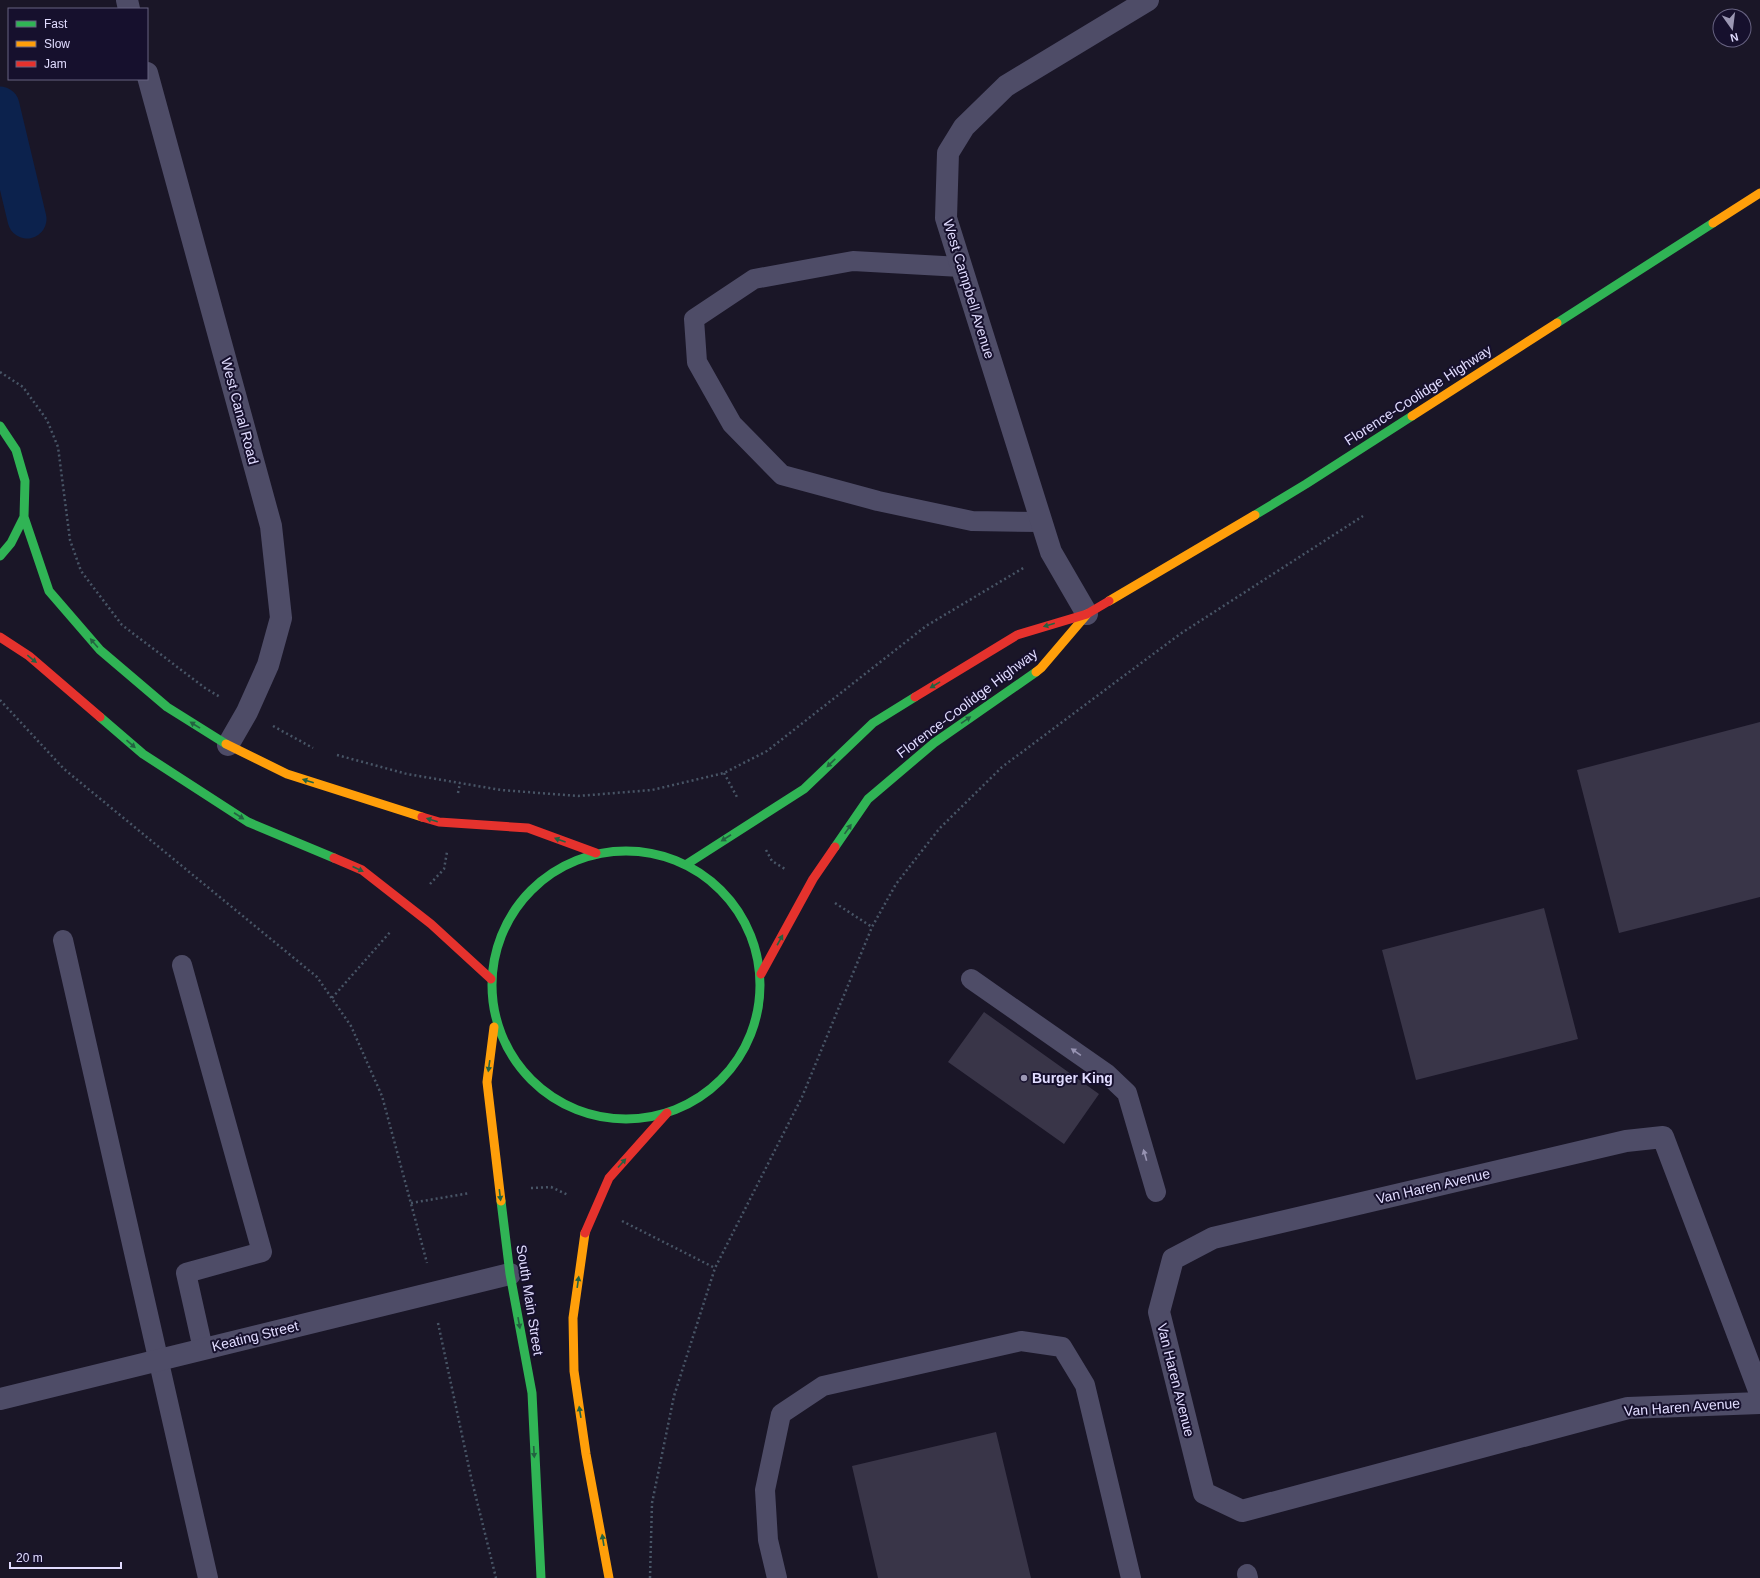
<svg xmlns="http://www.w3.org/2000/svg" width="1760" height="1578" viewBox="0 0 1760 1578" font-family="Arial,sans-serif">
	<style>
		.lines { fill: none; stroke-linecap: round; stroke-linejoin: round }
		.canal { stroke: #0c224d; stroke-width: 39 }
		.building { fill: #393548 }
		.path { stroke: #485566; stroke-width: 2.5; stroke-dasharray: 2 3; stroke-linecap: butt }
		.lane { stroke: #4e4c67; stroke-width: 20 }
		.street { stroke: #4e4c67; stroke-width: 22 }
		.fast { stroke: #30b455; stroke-width: 9 }
		.slow { stroke: #ff9f0a; stroke-width: 9 }
		.jam { stroke: #e5322d; stroke-width: 9 }
		.oneway { fill: #236241 }
		.oneway2 { fill: #9894b3 }
		.poi-dot { fill: #9b97b3; stroke: #16102d; stroke-width: 1.5 }
		.labels { text-anchor: middle; dominant-baseline: central; stroke-width: 4; stroke-linejoin: round; paint-order: stroke }
		.street-label { font-size: 14px; fill: #e1dcff; stroke: #16102d }
		.poi-label { font-size: 14px; font-weight: bold; fill: #e1dcff; stroke: #16102d; text-anchor: start }
	</style>
	<rect width="100%" height="100%" fill="#1a1627"/>
	<g class="lines">
		<path class="canal" d="M0,106L27,219"/>
	</g>
	<path class="building" d="M1760,722V897L1619,933L1577,770Z
		M1544,908L1578,1039L1416,1080L1382,950Z
		M984,1012L1099,1094L1064,1144L948,1062Z
		M996,1432L1031,1578H878L852,1466Z"/>
	<g class="lines">
		<path class="path" d="M0,372L23,387L47,420L58,447L70,540L81,571L122,625L205,688L220,697
			M0,700L64,769L317,977L351,1026L382,1096L427,1263
			M273,726L313,748
			M337,755L407,774L460,783L501,790L578,796L652,790L724,773L767,751L926,626L1025,567
			M724,773L737,797
			M458,793L460,783
			M766,850L772,861L785,869
			M430,884L444,869L447,852
			M835,903L872,927
			M332,998L391,931
			M531,1188L551,1187L568,1195
			M411,1203L470,1193
			M622,1221L715,1268
			M438,1323L471,1477L496,1578
			M650,1578L652,1503L674,1396L715,1268L802,1097L872,927L896,884L939,829L1002,767L1180,634L1363,516"/>
		<path class="lane" d="M961,267L853,261L754,279L694,319L697,362L732,424L782,475L878,501L972,521L1042,522
			M63,940L208,1578
			M182,965L262,1252L186,1273L203,1349
			M971,979L1107,1074L1127,1093L1156,1192
			M1247,1574L1248,1578
			M777,1578L768,1540L765,1490L781,1414L823,1386L1021,1341L1062,1347L1085,1385L1131,1578"/>
		<path class="street" d="M127,0L129,9
			M147,73L271,526L281,618L268,665L247,712L228,745
			M1087,614L1051,552L946,218L948,153L964,127L1006,86L1148,0
			M1760,1393L1663,1137L1626,1141L1213,1238L1173,1259L1159,1312L1204,1493L1242,1511L1628,1408L1760,1403
			M0,1399L510,1274"/>
		<path class="fast" d="M1557,323L1713,223
			M0,426L16,450L25,481L24,517L49,591L100,650L167,707L226,744
			M1255,515L1306,484L1412,416
			M0,556L11,543L24,517
			M100,717L143,754L248,822L334,858
			M835,847L868,799L934,743L1036,672
			M492 985a134 134 0 1 1 268 0a134 134 0 1 1-268 0Z
			M687,864L804,789L873,723L915,697
			M501,1201L510,1274L532,1393L541,1578"/>
		<path class="slow" d="M1713,223L1760,193
			M1412,416L1557,323
			M1109,601L1255,515
			M1036,672L1041,668L1087,614
			M226,744L287,774L422,817
			M494,1027L487,1082L501,1201
			M585,1233L573,1318L574,1371L586,1454L609,1578"/>
		<path class="jam" d="M0,637L29,656L100,717
			M915,697L1017,635L1087,614L1109,601
			M422,817L439,822L528,828L596,853
			M334,858L362,870L431,924L491,979
			M761,974L813,879L835,847
			M585,1233L609,1178L667,1113"/>
	</g>
	<defs><path id="oneway-solid" d="M-6-.8H1V-3.2L6.5 0L1 3.2V.8H-6Z"/></defs>
	<g class="oneway">
		<use href="#oneway-solid" transform="translate(1049 625) rotate(164)"/>
		<use href="#oneway-solid" transform="translate(94 643) rotate(-131)"/>
		<use href="#oneway-solid" transform="translate(32 659) rotate(39)"/>
		<use href="#oneway-solid" transform="translate(935 685) rotate(149)"/>
		<use href="#oneway-solid" transform="translate(966 720) rotate(-35)"/>
		<use href="#oneway-solid" transform="translate(195 725) rotate(-148)"/>
		<use href="#oneway-solid" transform="translate(131 744) rotate(41)"/>
		<use href="#oneway-solid" transform="translate(831 763) rotate(136)"/>
		<use href="#oneway-solid" transform="translate(308 781) rotate(-163)"/>
		<use href="#oneway-solid" transform="translate(239 816) rotate(33)"/>
		<use href="#oneway-solid" transform="translate(432 820) rotate(-163)"/>
		<use href="#oneway-solid" transform="translate(848 829) rotate(-55)"/>
		<use href="#oneway-solid" transform="translate(726 838) rotate(147)"/>
		<use href="#oneway-solid" transform="translate(560 840) rotate(-160)"/>
		<use href="#oneway-solid" transform="translate(358 869) rotate(25)"/>
		<use href="#oneway-solid" transform="translate(780 940) rotate(-61)"/>
		<use href="#oneway-solid" transform="translate(489 1066) rotate(98)"/>
		<use href="#oneway-solid" transform="translate(622 1163) rotate(-48)"/>
		<use href="#oneway-solid" transform="translate(500 1195) rotate(83)"/>
		<use href="#oneway-solid" transform="translate(578 1282) rotate(-82)"/>
		<use href="#oneway-solid" transform="translate(519 1323) rotate(80)"/>
		<use href="#oneway-solid" transform="translate(580 1412) rotate(-99)"/>
		<use href="#oneway-solid" transform="translate(534 1452) rotate(87)"/>
		<use href="#oneway-solid" transform="translate(603 1540) rotate(-99)"/>
	</g>
	<g class="oneway2">
		<use href="#oneway-solid" transform="translate(1076 1052) rotate(-145)"/>
		<use href="#oneway-solid" transform="translate(1145 1155) rotate(-106)"/>
	</g>
	<circle class="poi-dot" cx="1024" cy="1078" r="4"/>
	<g class="labels">
		<g class="street-label">
			<text transform="translate(969 289) rotate(73)">West Campbell Avenue</text>
			<text transform="translate(1418 395) rotate(-33)">Florence-Coolidge Highway</text>
			<text transform="translate(240 411) rotate(75)">West Canal Road</text>
			<text transform="translate(967 703) rotate(-37)">Florence-Coolidge Highway</text>
			<text transform="translate(1433 1186) rotate(-13)">Van Haren Avenue</text>
			<text transform="translate(530 1300) rotate(81)">South Main Street</text>
			<text transform="translate(255 1336) rotate(-14)">Keating Street</text>
			<text transform="translate(1176 1380) rotate(76)">Van Haren Avenue</text>
			<text transform="translate(1682 1407) rotate(-4)">Van Haren Avenue</text>
		</g>
		<g class="poi-label">
			<text x="1032" y="1078">Burger King</text>
		</g>
	</g>
	<rect x="8" y="8" width="140" height="72" fill="#16102d" stroke="#676281"/>
	<rect x="16" y="21" width="20" height="6" fill="#30b455" stroke="#676281"/>
	<text x="44" y="28" font-size="12" fill="#e1dcff">Fast</text>
	<rect x="16" y="41" width="20" height="6" fill="#ff9f0a" stroke="#676281"/>
	<text x="44" y="48" font-size="12" fill="#e1dcff">Slow</text>
	<rect x="16" y="61" width="20" height="6" fill="#e5322d" stroke="#676281"/>
	<text x="44" y="68" font-size="12" fill="#e1dcff">Jam</text>
	<g transform="translate(1732 28) rotate(166)"><circle r="19" fill="#16102d" stroke="#676281"/>
	<path d="M0-3L7 15L0 10L-7 15Z" fill="#9b97b3"/>
	<text y="-6" font-size="11" font-weight="bold" text-anchor="middle" fill="#e1dcff">N</text>
	</g>
	<path d="M10 1562v6h111v-6" fill="none" stroke="#e1dcff" stroke-width="2"/>
	<text x="16" y="1562" font-size="12" fill="#e1dcff" stroke="#16102d" stroke-width="3" paint-order="stroke">20 m</text>
</svg>
